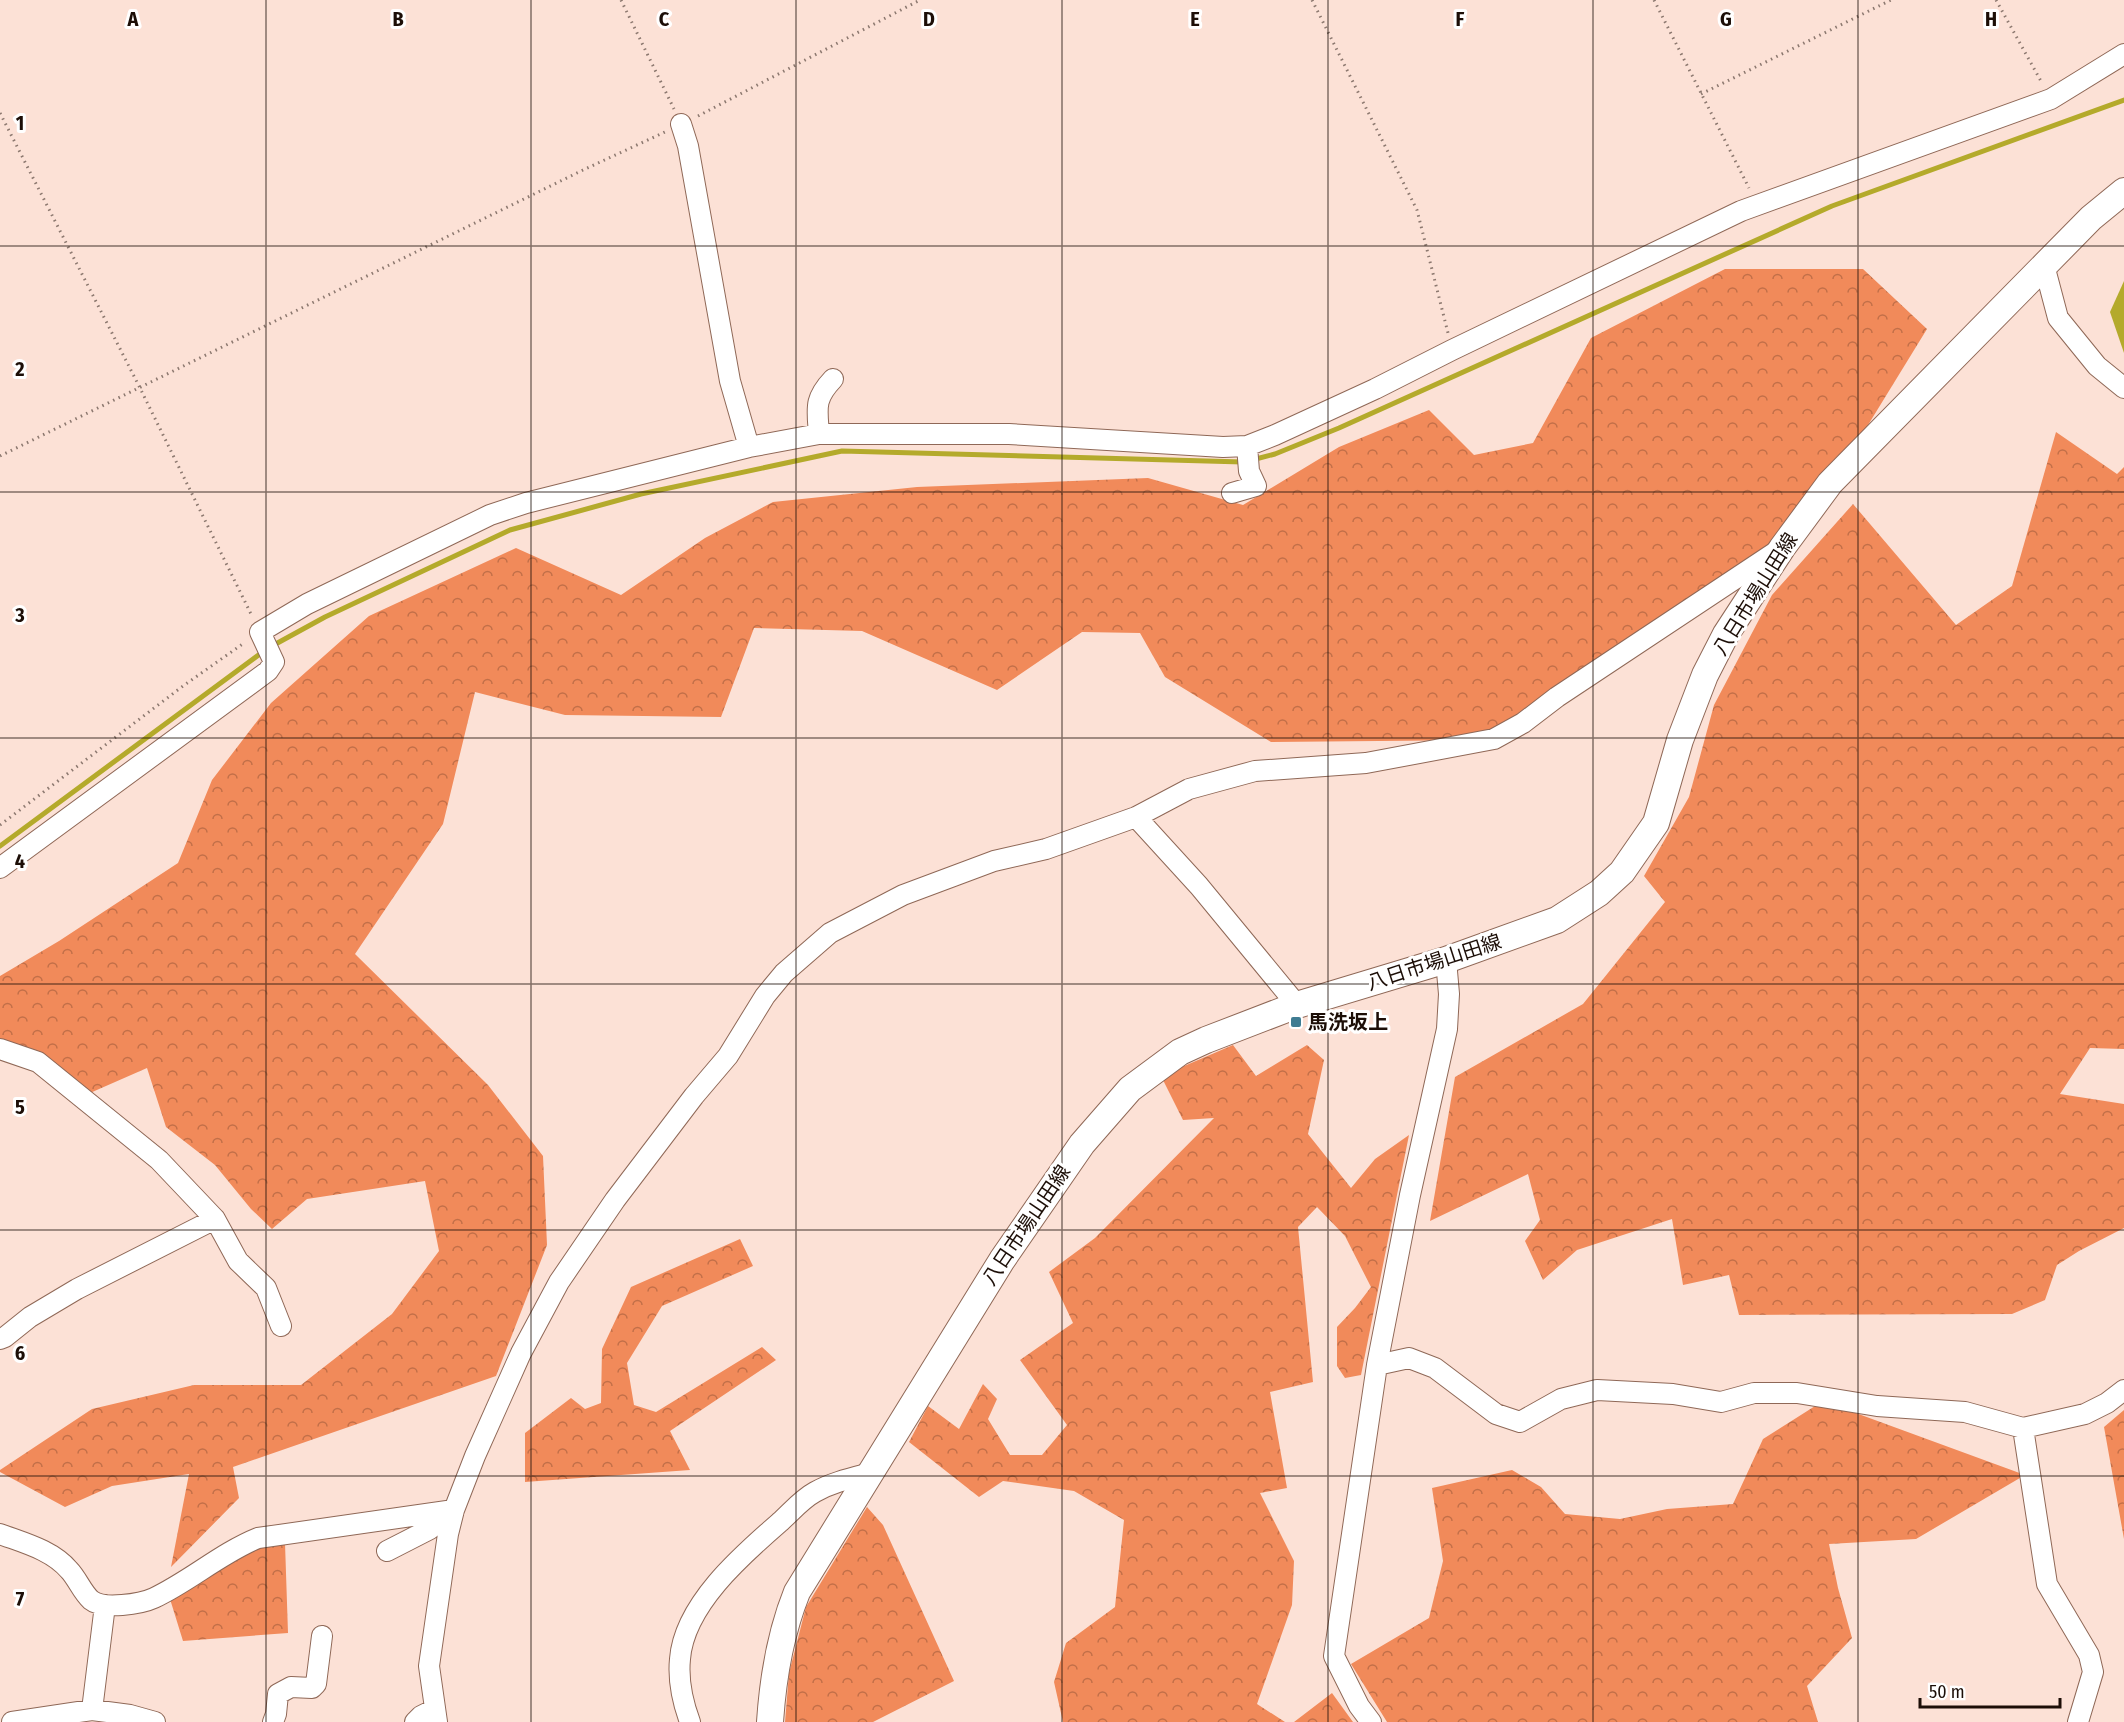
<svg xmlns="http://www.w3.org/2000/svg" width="2124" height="1722" viewBox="0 0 2124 1722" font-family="'Fira Sans Condensed','Noto Sans JP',sans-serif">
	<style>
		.forest { fill: url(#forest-crowns) }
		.water { fill: #b4aa2b }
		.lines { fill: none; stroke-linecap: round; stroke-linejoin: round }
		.stream { stroke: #b4aa2b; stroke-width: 5 }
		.minor-casing { stroke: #8f6857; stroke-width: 22 }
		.major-casing { stroke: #8f6857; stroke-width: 28 }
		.path { stroke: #8c786f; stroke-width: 3; stroke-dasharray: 1.5 4.5; stroke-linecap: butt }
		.minor { stroke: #fff; stroke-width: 20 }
		.major { stroke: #fff; stroke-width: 26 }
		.grid { fill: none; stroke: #1c0e07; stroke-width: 1.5; stroke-opacity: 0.55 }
		.poi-dot { fill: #3f7c92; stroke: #fff; stroke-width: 2 }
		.labels { text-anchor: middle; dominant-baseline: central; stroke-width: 6; stroke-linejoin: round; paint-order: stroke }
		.street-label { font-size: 20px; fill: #1c0e07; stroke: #fff }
		.poi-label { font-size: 20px; font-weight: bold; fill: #1c0e07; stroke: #fff; text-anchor: start }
		.grid-label { font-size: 20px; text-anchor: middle; font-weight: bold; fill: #1c0e07; stroke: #fff; stroke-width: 6; stroke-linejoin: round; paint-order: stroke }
	</style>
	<defs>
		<pattern id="forest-crowns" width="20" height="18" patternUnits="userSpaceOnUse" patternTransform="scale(1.5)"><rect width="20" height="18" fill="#f18a5a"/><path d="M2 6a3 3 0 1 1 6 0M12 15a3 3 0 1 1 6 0" fill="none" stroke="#c26f48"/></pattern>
	</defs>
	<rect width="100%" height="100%" fill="#fce1d6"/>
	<path class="forest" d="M1725,269H1863L1927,329L1814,513L1737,590L1486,740L1271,742L1165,677L1140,633L1082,632L997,690L862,631L754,628L721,717L565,715L475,692L443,824L355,954L488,1085L543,1156L547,1245L496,1376L233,1467L239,1498L171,1567L189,1474L112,1486L65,1507L0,1472V1470L92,1409L194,1385H301L392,1314L439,1251L425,1181L307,1199L272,1229L251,1209L215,1165L166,1127L147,1068L90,1093L0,1054V976L59,941L178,863L212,780L271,703L369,616L516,548L621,595L705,538L773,502L917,487L1148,478L1243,505L1339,447L1429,410L1474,455L1533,443L1591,338Z
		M2056,432L2117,474L2124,467V1049L2090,1048L2060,1094L2124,1104V1228L2079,1251L2057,1265L2045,1300L2012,1314L1739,1315L1729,1275L1683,1285L1672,1219L1577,1250L1543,1280L1525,1241L1540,1220L1528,1174L1430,1221L1455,1077L1583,1004L1665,902L1644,876L1689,797L1714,705L1772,595L1853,504L1956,625L2012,586Z
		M1233,1045L1256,1076L1307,1045L1324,1060L1308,1134L1351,1188L1375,1159L1409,1135L1361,1375L1345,1378L1337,1366V1327L1355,1308L1371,1287L1345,1236L1317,1207L1298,1227L1313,1382L1270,1392L1287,1488L1260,1493L1294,1561L1292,1605L1257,1704L1285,1722H1063L1054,1682L1066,1643L1115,1607L1124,1520L1074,1491L1003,1481L979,1497L909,1442L928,1406L959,1429L983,1384L997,1399L988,1419L1010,1455H1042L1067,1425L1020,1360L1073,1323L1049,1272L1095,1238L1214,1118L1183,1120L1161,1076Z
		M740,1239L753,1266L662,1306L627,1363L634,1405L656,1412L762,1347L776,1360L670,1431L690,1470L525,1482V1433L571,1398L585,1409L601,1403L602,1349L631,1287Z
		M1823,1401L2025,1475L1916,1539L1829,1544L1838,1588L1852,1638L1807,1686L1818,1722H1387L1351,1664L1429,1618L1443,1561L1432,1488L1512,1470L1541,1487L1565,1514L1620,1519L1667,1509L1733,1504L1763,1439Z
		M2124,1410V1539L2104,1427Z
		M867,1507L883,1525L954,1681L873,1722H785L789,1673L806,1607Z
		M285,1543L288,1633L183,1641L170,1599L254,1549Z
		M1332,1693L1353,1722H1294Z"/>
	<path class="water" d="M2124,281V353L2110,312Z"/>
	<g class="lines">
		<path class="stream" d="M1252,460L1275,454L1339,428L1832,206L2124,100
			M272,646L325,617L510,530L641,494L842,451L1243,462
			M0,846L264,651"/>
		<g class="minor-casing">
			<path id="minor" d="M681,124L688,146L730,381L749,447
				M2044,265L2058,318L2097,366L2124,388
				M819,434C817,408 814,399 833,379
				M1232,493L1256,486L1249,471L1247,446
				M1136,817L1199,886L1297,1005
				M0,868L268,671L274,662L260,632L307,604L490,515L526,503L749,447L819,434H1009L1223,447L1247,446L1275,435L1375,389L1452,350L1741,211L2051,99L2124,54
				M0,1049L38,1062L159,1160L215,1219L238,1261L266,1288L281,1326
				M0,1339L5,1337L30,1317L77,1289L215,1219
				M1377,1365L1409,1358L1435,1368L1496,1414L1520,1422L1561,1399L1597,1390L1673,1394L1721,1402L1754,1393H1797L1877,1406L1965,1412L2023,1428L2085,1414L2107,1403L2124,1390
				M2023,1428L2047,1584L2089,1655L2093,1672L2078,1722
				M0,1534C24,1543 52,1550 69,1570C77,1578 82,1592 91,1600C103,1610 141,1604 154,1598C190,1581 221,1553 258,1538L454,1510
				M387,1551L430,1529L437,1513
				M92,1710L105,1605
				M12,1722L92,1710L130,1715L155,1722
				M273,1722L276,1714L278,1694L291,1687L312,1688L316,1684L322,1636
				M415,1722L421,1716L435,1709
				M437,1722L429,1666L448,1534L454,1510L475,1456L521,1353L559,1282L615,1200L694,1096L728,1056L765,996L784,973L830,933L903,895L994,861L1046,849L1136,817L1189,789L1255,771L1366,763L1494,739L1523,723L1557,697L1777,551
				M690,1722C683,1703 678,1679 680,1659C684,1605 742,1555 780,1522C791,1512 802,1499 815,1492C833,1482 852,1478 871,1473
				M1371,1722L1359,1706L1334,1656L1377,1365L1410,1195L1447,1029L1449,994L1446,960"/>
		</g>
		<g class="major-casing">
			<path id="major" d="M770,1722C773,1677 780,1634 797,1592L1002,1260L1082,1144L1130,1089L1180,1052L1206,1040L1297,1005L1446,960L1557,920L1599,893L1622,872L1656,823L1680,740L1705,675L1726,634L1782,548L1830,483L2091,218L2124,191"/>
		</g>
		<path class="path" d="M621,0L674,109
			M1312,0L1417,210L1448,333
			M1654,0L1749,188
			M1996,0L2042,83
			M1701,94L1891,0
			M0,113L140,388L251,614
			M698,116L920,0
			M0,456L583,170L665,132
			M0,825L183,686L244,643"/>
		<use href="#minor" class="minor"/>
		<use href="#major" class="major"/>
	</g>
	<path class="grid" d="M266,0V1722M531,0V1722M796,0V1722M1062,0V1722M1328,0V1722M1593,0V1722M1858,0V1722M0,246H2124M0,492H2124M0,738H2124M0,984H2124M0,1230H2124M0,1476H2124"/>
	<rect class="poi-dot" x="1290" y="1016" width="12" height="12" rx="3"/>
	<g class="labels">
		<g class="street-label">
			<text transform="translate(1755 594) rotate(-58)">八日市場山田線</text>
			<text transform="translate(1434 962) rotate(-18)">八日市場山田線</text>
			<text transform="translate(1026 1225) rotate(-56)">八日市場山田線</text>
		</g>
		<g class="poi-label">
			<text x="1308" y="1022">馬洗坂上</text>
		</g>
	</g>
	<g class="grid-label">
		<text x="133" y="26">A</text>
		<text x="398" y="26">B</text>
		<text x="664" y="26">C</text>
		<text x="929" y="26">D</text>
		<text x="1195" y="26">E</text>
		<text x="1460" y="26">F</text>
		<text x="1726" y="26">G</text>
		<text x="1991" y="26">H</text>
		<text x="20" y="130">1</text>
		<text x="20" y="376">2</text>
		<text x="20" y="622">3</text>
		<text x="20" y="868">4</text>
		<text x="20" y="1114">5</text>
		<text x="20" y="1360">6</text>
		<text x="20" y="1606">7</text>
	</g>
	<path d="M1920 1698v9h140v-9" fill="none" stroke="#1c0e07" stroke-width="3"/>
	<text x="1929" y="1698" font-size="18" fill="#1c0e07" stroke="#ffffff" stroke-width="4.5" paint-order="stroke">50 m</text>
</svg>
